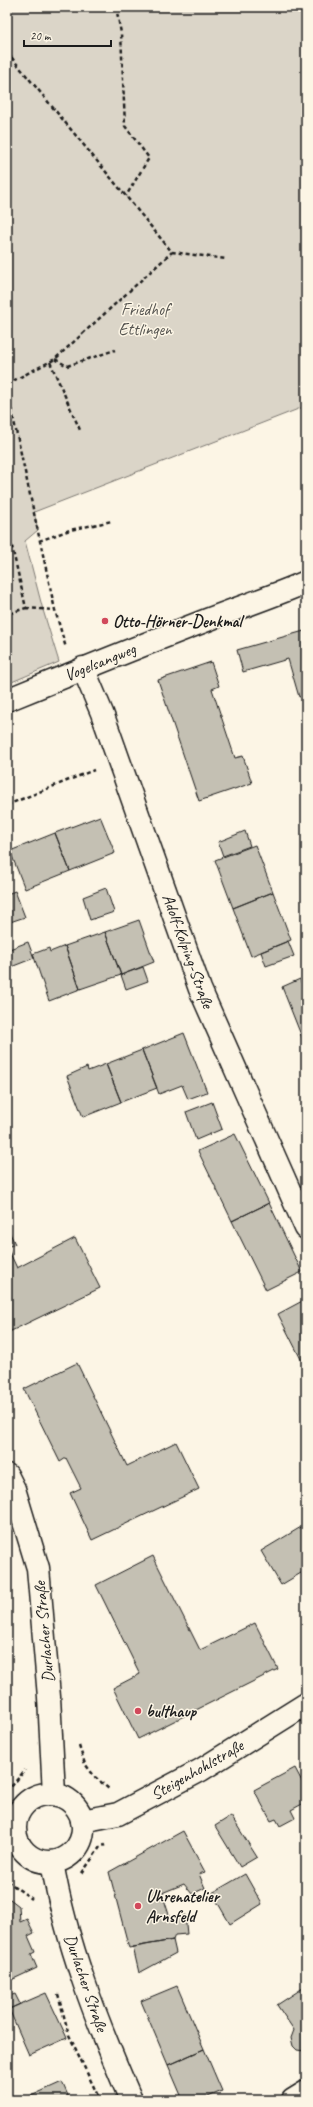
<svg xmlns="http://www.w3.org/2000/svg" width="313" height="2107" viewBox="0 0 313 2107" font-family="Caveat,sans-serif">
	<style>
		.green { fill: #dbd5c8; stroke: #7c7872 }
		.building { fill: #c4c0b3; stroke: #1c1c1c }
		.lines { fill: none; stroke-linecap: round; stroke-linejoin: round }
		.minor-casing { stroke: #1c1c1c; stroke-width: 25 }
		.tertiary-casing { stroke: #1c1c1c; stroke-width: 25 }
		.secondary-casing { stroke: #1c1c1c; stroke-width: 25 }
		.path { stroke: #1c1c1c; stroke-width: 2.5; stroke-dasharray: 4 3; stroke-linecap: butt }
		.minor { stroke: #fcf5e5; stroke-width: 22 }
		.tertiary { stroke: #fcf5e5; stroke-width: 22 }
		.secondary { stroke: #fcf5e5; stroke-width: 22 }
		.poi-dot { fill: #d1495b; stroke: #fcf5e5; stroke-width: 1.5 }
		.labels { text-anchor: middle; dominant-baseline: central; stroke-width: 3; stroke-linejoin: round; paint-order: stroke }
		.park-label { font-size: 17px; fill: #555450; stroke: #fcf5e5 }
		.poi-label { font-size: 17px; font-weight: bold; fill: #1c1c1c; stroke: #fcf5e5; text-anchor: start }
		.street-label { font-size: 17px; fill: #1c1c1c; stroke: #fcf5e5 }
	</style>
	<rect width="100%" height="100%" fill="#fcf5e5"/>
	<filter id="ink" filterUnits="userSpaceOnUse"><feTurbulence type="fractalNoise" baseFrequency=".025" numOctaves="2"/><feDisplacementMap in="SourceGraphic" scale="8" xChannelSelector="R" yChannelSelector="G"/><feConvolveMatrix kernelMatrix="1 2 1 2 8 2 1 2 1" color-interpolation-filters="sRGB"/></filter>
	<g filter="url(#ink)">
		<path class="green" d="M7,7H306V406L34,512L38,530L25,541L43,610L59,662L7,684Z"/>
		<path class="building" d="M304,631L306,637V695L299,697L288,659L243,672L237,650Z
			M211,662L219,686L212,689L235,758L243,756L252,783L199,801L158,680Z
			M100,816L115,853L70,871L55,833Z
			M245,831L250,846L223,856L218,842Z
			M55,833L70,871L25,889L10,851Z
			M255,845L273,892L233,908L215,860Z
			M106,888L114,912L90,920L83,897Z
			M15,891L25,917L7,923V894Z
			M273,892L291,940L251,956L233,908Z
			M139,920L154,962L121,975L105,932Z
			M105,932L121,975L80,989L65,946Z
			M288,941L294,956L266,966L261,952Z
			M28,942L34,958L11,967L7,950Z
			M65,946L80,989L49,1001L33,954L49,948L50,952Z
			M143,967L148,981L126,989L121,975Z
			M300,979L302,985L306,984V1038L303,1040L282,987Z
			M184,1033L207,1092L188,1099L182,1085L159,1094L142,1050Z
			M142,1050L157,1088L121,1102L106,1064Z
			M106,1064L121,1102L83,1117L67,1076L87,1067L88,1071Z
			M212,1102L222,1129L196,1140L186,1112Z
			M235,1134L269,1203L232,1221L198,1151Z
			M269,1203L302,1272L266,1290L232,1221Z
			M7,1227L15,1244L7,1247L17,1268L75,1238L100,1288L7,1333Z
			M306,1299V1369L278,1314Z
			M77,1363L127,1466L176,1442L199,1489L92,1540L70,1493L81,1488L66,1458L60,1462L24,1389Z
			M306,1524V1570L281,1585L261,1551Z
			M153,1556L200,1650L255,1623L278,1669L138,1739L113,1688L140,1674L96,1585Z
			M295,1768L306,1789V1802L291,1810L295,1818L280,1826L276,1819L271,1821L254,1790Z
			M231,1816L257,1857L240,1867L215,1826Z
			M183,1831L205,1872L199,1874L205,1888L192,1894L184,1884L162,1893L170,1918L185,1915L187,1934L175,1935L173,1940L129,1948L109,1872Z
			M245,1874L262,1904L230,1924L212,1893Z
			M10,1899L19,1906L20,1922L27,1919L34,1933L28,1936L35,1952L31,1954L37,1968L7,1982V1900Z
			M173,1940L176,1953L139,1973L133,1947Z
			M177,1986L204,2049L168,2065L141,2001Z
			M306,1986V2050L304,2051L297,2050L293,2046L291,2038L294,2030L277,2005Z
			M46,1993L67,2038L29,2055L9,2009Z
			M15,1994L20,2004L7,2010V1997Z
			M204,2049L222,2091L201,2100H183L168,2065Z
			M62,2082L70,2100H22Z"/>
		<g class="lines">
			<g class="minor-casing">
				<path id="minor" d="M83,668L102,713L200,989L306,1228
					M7,700C73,673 140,646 207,620C240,607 274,596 306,582
					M82,1821L118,1814L201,1770L306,1704
					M293,2100L306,2092"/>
			</g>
			<g class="tertiary-casing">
				<path id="tertiary" d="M52,1862C66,1944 98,2024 131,2100"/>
			</g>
			<g class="secondary-casing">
				<path id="secondary" d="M7,1475L14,1489L38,1568L49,1697L54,1794
					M15 1828a34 34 0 1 1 68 0a34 34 0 1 1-68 0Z"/>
			</g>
			<path class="path" d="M116,7L121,33L125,126L149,158L126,196
				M7,52L172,252L226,259
				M55,359L67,366L115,350
				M50,362L80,430
				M7,384L55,359L172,252
				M7,389L55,610L66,648
				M7,525L26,608L7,614
				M39,541L70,530L112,521
				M26,608L55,610
				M7,805L94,770
				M79,1746L85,1764L95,1777L109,1789
				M7,1792L25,1770
				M82,1873L100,1847L105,1845
				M7,1881L32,1899
				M58,1994L69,2035L100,2100"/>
			<use href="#minor" class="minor"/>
			<use href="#tertiary" class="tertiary"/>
			<use href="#secondary" class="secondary"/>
		</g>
	</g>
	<g class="poi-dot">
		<circle cx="105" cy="621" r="4"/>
		<circle cx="138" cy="1711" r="4"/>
		<circle cx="138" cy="1906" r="4"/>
	</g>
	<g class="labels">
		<g class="park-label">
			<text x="145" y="309">Friedhof<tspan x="145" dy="20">Ettlingen</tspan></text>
		</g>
		<g class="poi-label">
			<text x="113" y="621">Otto-Hörner-Denkmal</text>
			<text x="146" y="1711">bulthaup</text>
			<text x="146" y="1896">Uhrenatelier<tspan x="146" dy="20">Arnsfeld</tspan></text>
		</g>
		<g class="street-label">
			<text transform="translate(100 662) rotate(-22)">Vogelsangweg</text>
			<text transform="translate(188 951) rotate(70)">Adolf-Kolping-Straße</text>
			<text transform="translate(44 1632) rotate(-95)">Durlacher Straße</text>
			<text transform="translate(197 1770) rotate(-30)">Steigenhohlstraße</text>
			<text transform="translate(86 1983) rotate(71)">Durlacher Straße</text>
		</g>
	</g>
	<rect width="313" height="2107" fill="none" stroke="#fcf5e5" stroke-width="24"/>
	<rect x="12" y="12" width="289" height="2083" fill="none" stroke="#1c1c1c" stroke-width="1.5" filter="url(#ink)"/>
	<path d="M24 40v6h87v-6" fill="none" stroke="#1c1c1c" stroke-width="2"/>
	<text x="30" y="40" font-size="12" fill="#1c1c1c" stroke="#fcf5e5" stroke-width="3" paint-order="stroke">20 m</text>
</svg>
